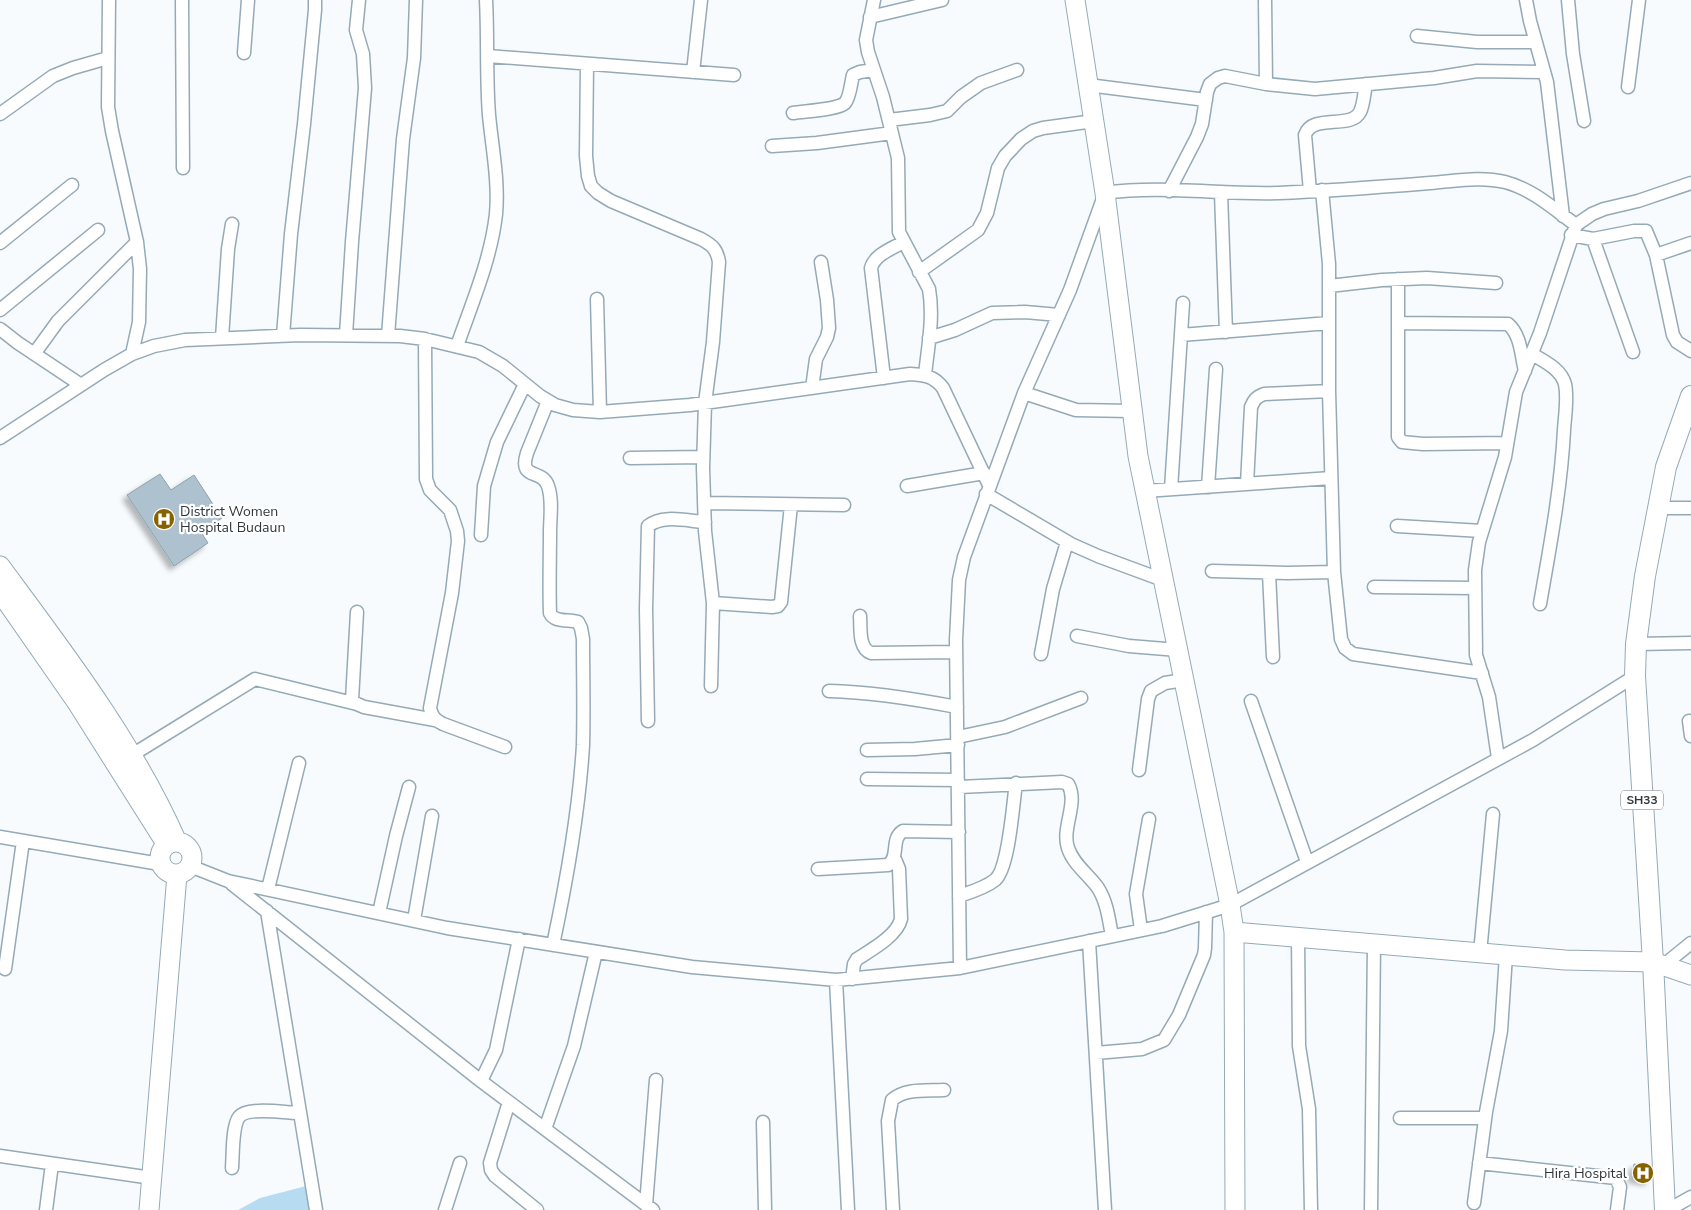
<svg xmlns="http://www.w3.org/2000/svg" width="1691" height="1210" viewBox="0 0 1691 1210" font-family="'Nunito Sans',sans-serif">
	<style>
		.green { fill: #b7dcf2 }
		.building { fill: #adc1ce; stroke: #8da1ad; filter: url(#shadow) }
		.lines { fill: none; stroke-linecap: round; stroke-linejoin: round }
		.street-casing { stroke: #95aab6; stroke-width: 15 }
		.secondary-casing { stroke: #95aab6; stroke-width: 21 }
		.primary-casing { stroke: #95aab6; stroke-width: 22 }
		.street { stroke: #fff; stroke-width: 12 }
		.secondary { stroke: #fff; stroke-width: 19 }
		.primary { stroke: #fff; stroke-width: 20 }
		.labels { text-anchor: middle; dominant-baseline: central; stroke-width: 4.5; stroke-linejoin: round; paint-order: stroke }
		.shield { fill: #fff; stroke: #6e7477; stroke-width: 1 }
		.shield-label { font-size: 12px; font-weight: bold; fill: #30383d }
		.poi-label { font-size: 14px; fill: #30383d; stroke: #fff; text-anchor: start }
	</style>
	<defs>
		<filter id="shadow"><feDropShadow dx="-4.5" dy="4.5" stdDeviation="2.5" flood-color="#0004"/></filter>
	</defs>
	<rect width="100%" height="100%" fill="#f7fbfe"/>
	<path class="green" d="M306,1186L310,1210H238L260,1198Z"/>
	<path class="building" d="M160,474L171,490L194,475L222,518L201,532L208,543L174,566L127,495Z
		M1634,1164L1651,1167L1649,1181L1632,1178Z"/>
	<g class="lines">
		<g class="street-casing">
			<path id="street" d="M109,0L108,107L112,131L137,242L140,269L139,322L132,354
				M182,0L183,168
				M874,0L866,40L868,52L883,97L898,158L899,232L929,289C934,318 928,346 925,375
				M1265,0L1266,84
				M1526,0L1530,21L1547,82L1563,216
				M1568,0L1573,54L1584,121
				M870,17L942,0
				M1417,36L1477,42H1536
				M244,53L248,0
				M488,56L734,75
				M587,64L586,156L588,176L591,186L598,193L611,201L701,239C712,245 717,249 719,262L713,342L705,403L703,468L705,531L713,603L711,686
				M693,72L701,0
				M1088,85L1206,100
				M1628,87L1639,0
				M793,113C804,111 837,110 845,103C850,97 851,83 853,75L860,72L874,70
				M0,114L53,76L73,68L108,58
				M889,120L930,115L947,111L961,97L981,83L1017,70
				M772,146L817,143L892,133
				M1322,190L1329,264V391L1334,572L1341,639L1345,648L1353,654L1482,673
				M1169,191L1197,137L1202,124L1207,92L1210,84L1218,78L1225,76L1266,84L1315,89L1434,78L1477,71L1544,72
				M1310,191L1305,135C1312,113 1351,130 1360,112C1364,104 1364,93 1366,84
				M1221,193L1226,332
				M1571,235L1593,239L1634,231H1646L1656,255L1673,335L1677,342L1691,351
				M1593,239L1633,352
				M0,243L72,185
				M1656,255L1691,243
				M919,272L978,230L987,213L998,168L1005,156L1021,139L1033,131L1043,128L1094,121
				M1398,279V437L1402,442L1423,444L1507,443
				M1329,286L1382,280L1427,278L1496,283
				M597,299L600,412
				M0,310L98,230
				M1398,323L1508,324C1521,335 1521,355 1525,371
				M0,329L18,343L81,385
				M346,335L352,242L365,88L363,54L356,30L359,0
				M1181,335L1329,323
				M283,336L291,234L304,124L315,10V0
				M388,336L403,139L414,58L416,0
				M222,338L228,249L232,224
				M929,338L955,330L992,313L1025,312L1059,315
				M425,339L426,479L430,490L450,510L457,531L458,541L452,593L430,708C432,717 435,720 443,724L505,747
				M457,346C472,303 491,259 496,214C499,181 492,147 489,115C486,77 488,38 486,0
				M34,354L58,321L137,242
				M1532,354C1544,361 1561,369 1565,384C1568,398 1565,415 1564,430C1561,489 1550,546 1540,604
				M884,378L871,268C875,254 892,249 903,242
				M812,388L816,359L827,337L829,328L827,300L821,262
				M1024,393L1076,410L1132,411
				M548,401L527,453C518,481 542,468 548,486C553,500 550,518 550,532C550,559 549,586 550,613C555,623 568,619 578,622L581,628L583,639C583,674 584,710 583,745C579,813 567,879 553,945
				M0,438L104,370L132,354L154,346L185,340L300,335L400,336L425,339L479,352L503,366L540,396L555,405L573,410L600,412L690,405L910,374C925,375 934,376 943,388L989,485
				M630,458L703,457
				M1247,484L1251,407C1254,400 1256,397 1264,394L1329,391
				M907,486L984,473
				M1208,487L1216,369
				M1171,489L1183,303
				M1145,491L1331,478
				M986,494L1071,544L1098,556L1163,580
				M704,503L844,505
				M1658,508H1691
				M1397,526L1482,531
				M481,535L484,486L497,442L525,384
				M1212,571L1287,573L1334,572
				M1269,573L1273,657
				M1374,587L1475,588
				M713,603L772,607L778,606L781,602L791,505
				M357,612L352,700L357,704L364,707L435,720
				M860,616C861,628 858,648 871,653L956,652
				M1077,636L1129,646L1178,650
				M1636,644L1691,643
				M1041,654L1053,589L1067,542
				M829,691C873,692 915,699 957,707
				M1251,701L1307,862
				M648,721L646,609L648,526C663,514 687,521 705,522
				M1689,721L1691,736
				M958,737L1005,727L1081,698
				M867,750L915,749L958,745
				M132,755L255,679L357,704
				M1498,758L1489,697L1476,655L1475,570L1479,542L1505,457L1516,392L1540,333L1576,225L1592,214L1604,209L1638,201L1691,183
				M1139,770L1148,699L1151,691L1165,683L1184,680
				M867,779L958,780
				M959,787L1062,782L1068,784C1079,803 1061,828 1068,848C1073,864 1089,875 1098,888C1107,902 1109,920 1112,936
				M0,837L160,864
				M190,866L228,881L447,928L692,967L836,980L960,968L1162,926L1230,905L1533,740L1635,676
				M818,869L888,865C900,857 890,839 903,831L959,832
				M232,884L481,1081L653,1210
				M268,889L299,763
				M959,896C971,892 985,888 995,880C1009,869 1013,803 1016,783
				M267,911L316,1210
				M379,913L396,836L409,787
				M414,920L432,816
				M1141,930L1136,894L1149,819
				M1298,937L1299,1046L1309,1109L1311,1210
				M1089,941L1105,1210
				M1480,953L1493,814
				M1664,965L1691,943
				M960,968L956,640L959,580L964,557L1024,393L1070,290L1105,193C1162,185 1222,195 1279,193C1329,191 1380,187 1430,183C1456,181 1480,176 1505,182C1532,189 1554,209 1576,225
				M5,969L23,841
				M852,979L854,964L857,959C871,950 897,936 901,919L899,869L894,857
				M836,980L848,1210
				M1096,1053L1142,1049L1164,1040L1179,1015L1204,955L1205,948L1206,912
				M481,1081L496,1050L519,939
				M509,1102L490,1163L491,1170L495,1176L537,1210
				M1400,1118H1485
				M763,1122L765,1210
				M545,1129L574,1046L596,952
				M0,1156L152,1178
				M1479,1163L1616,1178L1620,1187L1617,1210
				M232,1168C233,1156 232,1126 239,1117C247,1106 287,1113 300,1113
				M1474,1203L1486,1112L1501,1031L1506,955
				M646,1205L656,1080
				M46,1210L52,1164
				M445,1210L460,1163
				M893,1210L888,1121L892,1100C905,1088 927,1091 944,1090
				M1371,1210L1374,944
				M1668,1210L1691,1197"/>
		</g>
		<g class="secondary-casing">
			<path id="secondary" d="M1075,0L1105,193L1138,456L1230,905L1234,932L1235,1210
				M0,566C65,654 133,742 177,842
				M0,592L76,701L167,845
				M160 858a16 16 0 1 1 32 0a16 16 0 1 1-32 0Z
				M1234,932L1565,960L1653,962L1691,975
				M149,1210L177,875"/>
		</g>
		<g class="primary-casing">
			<path id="primary" d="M1665,1210L1653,962L1635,676L1636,644L1645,576L1666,467L1691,396"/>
		</g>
		<use href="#street" class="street"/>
		<use href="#secondary" class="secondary"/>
		<use href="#primary" class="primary"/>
	</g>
	<defs>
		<g id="hospital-disc" transform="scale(1.125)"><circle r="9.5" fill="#876300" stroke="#fff"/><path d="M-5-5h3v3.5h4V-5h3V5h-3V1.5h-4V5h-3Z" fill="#fff"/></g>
	</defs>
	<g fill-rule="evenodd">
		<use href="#hospital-disc" x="164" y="519"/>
		<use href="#hospital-disc" x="1643" y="1173"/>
	</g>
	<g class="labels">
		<rect class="shield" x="1621" y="790.5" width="42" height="19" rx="4"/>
		<g class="shield-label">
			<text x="1642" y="800">SH33</text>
		</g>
		<g class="poi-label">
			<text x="180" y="511">District Women<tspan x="180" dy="16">Hospital Budaun</tspan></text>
			<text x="1627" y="1173" text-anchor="end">Hira Hospital</text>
		</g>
	</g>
</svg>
